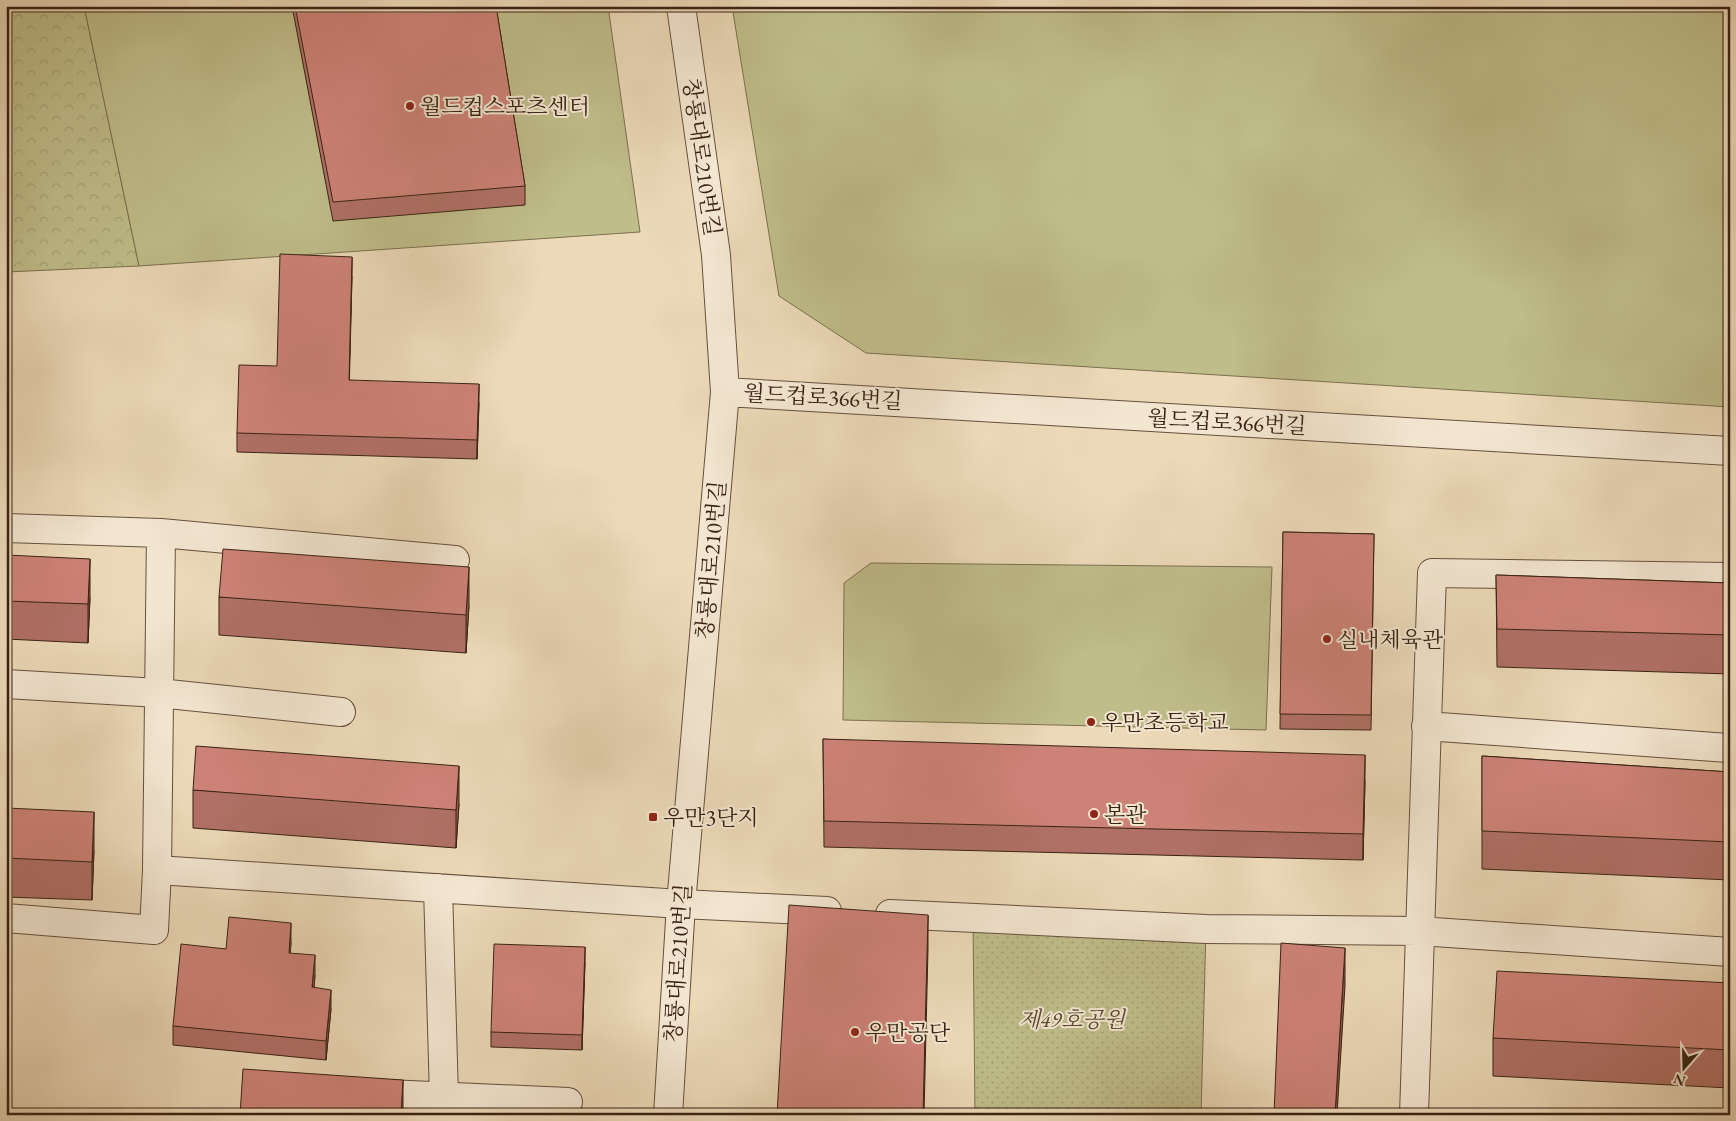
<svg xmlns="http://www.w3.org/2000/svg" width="1736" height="1121" viewBox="0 0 1736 1121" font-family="'EB Garamond','Noto Serif KR',serif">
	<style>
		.forest { fill: url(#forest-crowns); stroke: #7c704f }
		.park { fill: url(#park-dots); stroke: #7c704f }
		.pitch { fill: #bfbd8a; stroke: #7c704f }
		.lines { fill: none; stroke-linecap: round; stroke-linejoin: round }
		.minor-casing { stroke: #66503d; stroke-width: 30 }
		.tertiary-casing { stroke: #66503d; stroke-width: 30 }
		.minor { stroke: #f3e6d1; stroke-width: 28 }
		.tertiary { stroke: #f3e6d1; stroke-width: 28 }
		.wall { fill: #b07066; stroke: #392314 }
		.shaded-wall { fill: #905b53; stroke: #392314 }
		.building { fill: #cd8277; stroke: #392314 }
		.poi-dot { fill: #8f2418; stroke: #f3e6d1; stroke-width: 2 }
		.labels { text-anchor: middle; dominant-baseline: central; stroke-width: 4; stroke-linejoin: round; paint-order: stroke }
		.poi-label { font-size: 22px; fill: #392314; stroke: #f3e6d1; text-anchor: start }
		.street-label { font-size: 22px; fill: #392314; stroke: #f3e6d1 }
		.park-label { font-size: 22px; font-style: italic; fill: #5a4a32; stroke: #f3e6d1 }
	</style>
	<defs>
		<pattern id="forest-crowns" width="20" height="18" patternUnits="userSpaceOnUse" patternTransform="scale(1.25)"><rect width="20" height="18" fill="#bfbd8a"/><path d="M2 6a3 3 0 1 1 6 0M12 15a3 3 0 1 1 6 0" fill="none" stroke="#a5a276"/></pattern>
		<pattern id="park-dots" width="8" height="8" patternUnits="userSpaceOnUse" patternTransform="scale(1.25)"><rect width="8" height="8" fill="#bfbd8a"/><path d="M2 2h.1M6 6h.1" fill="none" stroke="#a5a276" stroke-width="1.8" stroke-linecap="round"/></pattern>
	</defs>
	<rect width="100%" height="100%" fill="#ecd9b8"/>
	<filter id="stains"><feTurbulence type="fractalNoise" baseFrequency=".004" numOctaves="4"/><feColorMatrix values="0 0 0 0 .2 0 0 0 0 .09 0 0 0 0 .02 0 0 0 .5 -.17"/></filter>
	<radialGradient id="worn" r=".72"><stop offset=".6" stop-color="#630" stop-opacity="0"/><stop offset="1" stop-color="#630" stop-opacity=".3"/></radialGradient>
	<path class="forest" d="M6,6H84L139,266L6,272Z"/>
	<path class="park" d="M973,918L1206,929L1201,1115H975Z"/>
	<path class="pitch" d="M84,6H608L640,232L139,266Z
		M732,6H1730V407L866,353L779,296Z
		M871,563L1272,567L1266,730L843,720L844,583Z"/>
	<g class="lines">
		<g class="minor-casing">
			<path id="minor" d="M6,528L161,533L455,560
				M6,684L159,693L341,712
				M1426,726L1728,748
				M157,870L161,533
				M438,888L444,1097
				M890,914L1206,929L1419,931L1730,952
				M6,918L154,930L157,870L681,904L827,911
				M365,1093L568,1102
				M1414,1115L1432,573L1730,577"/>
		</g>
		<g class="tertiary-casing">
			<path id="tertiary" d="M725,392L1730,451
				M668,1115L681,904L725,392L716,255L681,6"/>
		</g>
		<use href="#minor" class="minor"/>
		<use href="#tertiary" class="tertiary"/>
	</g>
	<path class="wall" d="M292,6H496L525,186V205L333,221Z
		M352,276L349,380L479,403L477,459L237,452V433L277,366Z
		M1283,532L1374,534L1371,730L1280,729Z
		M6,555L90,597L88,643L6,639Z
		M1496,575L1730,583V674L1497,667Z
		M219,597L469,605L466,653L219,635Z
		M823,739L1365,781L1363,860L824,847Z
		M1482,756L1730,772V880L1482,869Z
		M193,790L459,804L456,848L193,828Z
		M6,808L94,850L92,900L6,897Z
		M291,943L290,953L315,975L314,988L331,1009L326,1060L173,1045V1026L226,949Z
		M585,962L582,1050L491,1047V1032Z
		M1730,983V1088L1493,1076V1038Z"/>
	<path class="shaded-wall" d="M352,257V276L349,399V380Z
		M479,384V403L477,459V440Z
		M90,559V597L88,643V604Z
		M469,567V605L466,653V615Z
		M1365,755V781L1363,860V834Z
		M459,766V804L456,848V810Z
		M94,812V850L92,900V862Z
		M928,915V949L924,1115H923Z
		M291,923V943L289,972V953Z
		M585,947V962L582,1050V1035Z
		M1345,948V986L1337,1115H1335Z
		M315,955V975L312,1007V987Z
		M331,990V1009L326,1060V1041Z
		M403,1080V1115H401Z"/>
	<path class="building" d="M295,6H496L525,186L333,202Z
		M280,254L352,257L349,380L479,384L477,440L237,433L239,365L277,366Z
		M1283,532L1374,534L1371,715L1280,714Z
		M223,549L469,567L466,615L219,597Z
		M6,555L90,559L88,604L6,601Z
		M1496,575L1730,583V635L1497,629Z
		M823,739L1365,755L1363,834L824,821Z
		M196,746L459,766L456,810L193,790Z
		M1482,756L1730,772V842L1482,831Z
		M6,808L94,812L92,862L6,858Z
		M789,905L928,915L923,1115H777Z
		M229,917L291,923L289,953L315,955L312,987L331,990L326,1041L173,1026L181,944L226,949Z
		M1281,943L1345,948L1335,1115H1274Z
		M494,944L585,947L582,1035L491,1032Z
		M1497,971L1730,983V1050L1493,1038Z
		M243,1069L403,1080L401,1115H240Z"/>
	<g class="poi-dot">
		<circle cx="410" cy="106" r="5"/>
		<circle cx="1327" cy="639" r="5"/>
		<circle cx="1091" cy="722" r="5"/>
		<circle cx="1094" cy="814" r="5"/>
		<rect x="648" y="812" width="10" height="10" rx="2.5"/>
		<circle cx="855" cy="1032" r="5"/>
	</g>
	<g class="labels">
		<g class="poi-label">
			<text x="420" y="106">월드컵스포츠센터</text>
			<text x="1337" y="639">실내체육관</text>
			<text x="1101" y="722">우만초등학교</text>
			<text x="1104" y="814">본관</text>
			<text x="663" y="817">우만3단지</text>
			<text x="865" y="1032">우만공단</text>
		</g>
		<g class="street-label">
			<text transform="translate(702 157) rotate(82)">창룡대로210번길</text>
			<text transform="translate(823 397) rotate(3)">월드컵로366번길</text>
			<text transform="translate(1227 422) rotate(3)">월드컵로366번길</text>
			<text transform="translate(711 560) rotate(-85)">창룡대로210번길</text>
			<text transform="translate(678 963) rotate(-86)">창룡대로210번길</text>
		</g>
		<g class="park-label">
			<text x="1072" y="1019">제49호공원</text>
		</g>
	</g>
	<rect width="1736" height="1121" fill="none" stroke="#ecd9b8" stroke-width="25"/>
	<rect x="8" y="8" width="1721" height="1106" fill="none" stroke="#392314" stroke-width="2.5"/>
	<rect x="12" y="12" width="1711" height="1096" fill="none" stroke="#392314"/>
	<g transform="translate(1684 1068) rotate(200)" stroke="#f3e6d1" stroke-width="4" paint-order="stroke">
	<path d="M0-4L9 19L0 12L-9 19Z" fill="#392314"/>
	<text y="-8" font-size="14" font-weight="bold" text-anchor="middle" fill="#392314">N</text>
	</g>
	<rect width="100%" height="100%" filter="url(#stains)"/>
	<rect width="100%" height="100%" fill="url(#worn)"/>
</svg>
